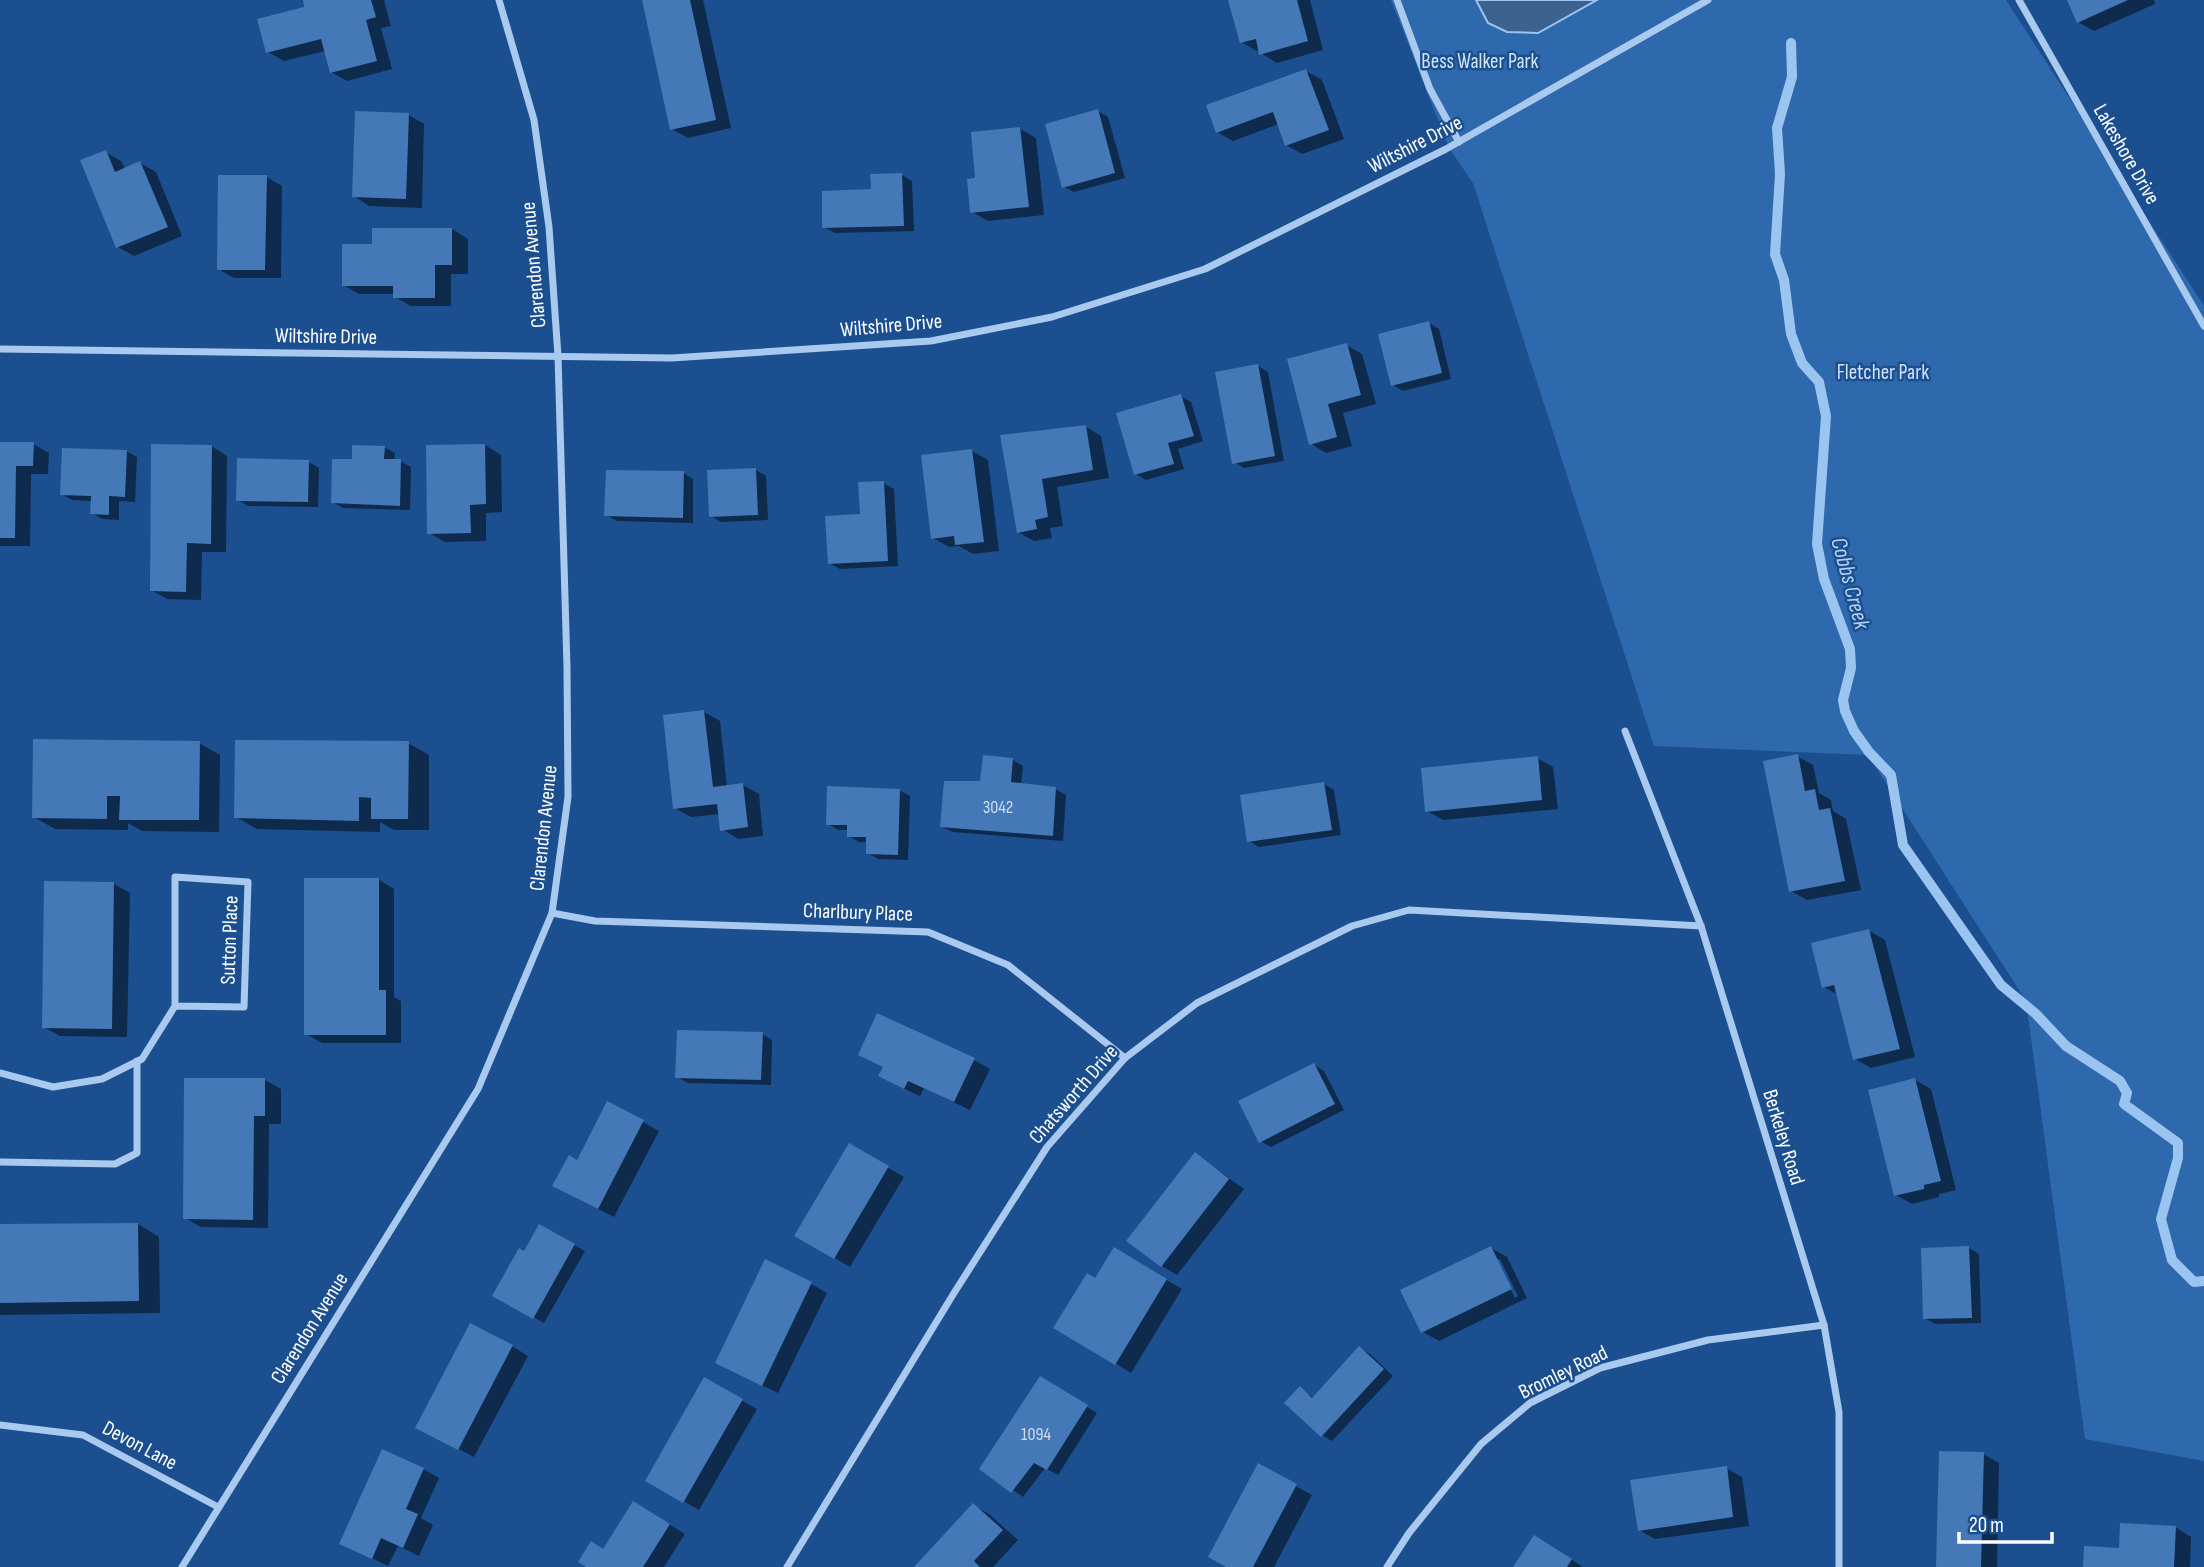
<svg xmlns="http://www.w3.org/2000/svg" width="2204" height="1567" viewBox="0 0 2204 1567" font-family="'Sofia Sans Condensed',sans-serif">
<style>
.green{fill:#2e69ad}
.water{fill:#3c6290;stroke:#9cc4f0;stroke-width:2}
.shadow{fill:#0007;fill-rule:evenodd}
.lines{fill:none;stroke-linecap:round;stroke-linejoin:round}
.stream{stroke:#9cc4f0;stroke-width:10}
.building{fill:#4478b7}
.minor{stroke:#a9c9ee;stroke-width:7}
.labels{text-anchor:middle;stroke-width:5;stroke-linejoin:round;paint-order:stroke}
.number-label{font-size:18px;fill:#d0dded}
.park-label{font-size:21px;fill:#cfe3fa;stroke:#1b4f8f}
.street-label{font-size:21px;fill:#fff;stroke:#1b4f8f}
.water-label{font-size:23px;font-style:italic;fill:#b5d3f5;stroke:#1b4f8f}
</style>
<rect width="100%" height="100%" fill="#1b4f8f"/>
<path class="green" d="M1391,0H2006L2204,306V1461L2085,1439L2026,1001L1868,755L1654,746L1473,183L1449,148Z"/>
<path class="water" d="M1476,0H1597L1538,33L1507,32L1488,23Z"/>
<g class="shadow">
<path d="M304,0H384L391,26L381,28L392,69L347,81L331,72L325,51L284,61L268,52L306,8Z"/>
<path d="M643,0H703L731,128L688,138L672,129Z"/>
<path d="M1230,0H1310L1323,50L1277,63L1261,53L1260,51H1257L1241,42Z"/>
<path d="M2068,0H2154L2155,4L2094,31L2078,22Z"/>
<path d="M1306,71L1322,80L1344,139L1302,154L1286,145L1279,124L1233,141L1217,132Z"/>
<path d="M1098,111L1108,117L1125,178L1074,192L1064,187Z"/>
<path d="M409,115L424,124L422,208L369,206L354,196Z"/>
<path d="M1020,129L1036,138L1044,215L988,221L972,212Z"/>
<path d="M105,152L121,161L125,169L140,163L156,172L182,236L134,256L118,247Z"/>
<path d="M902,175L912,181L914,231L835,233L824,227L873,191Z"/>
<path d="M266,177L282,186L281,278H234L218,269Z"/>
<path d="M452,229L468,239V274H451V306H411L395,297V294H359L343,285L374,246Z"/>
<path d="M1429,323L1439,329L1451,379L1403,391L1393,385Z"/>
<path d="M1346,345L1362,354L1376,404L1343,413L1352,446L1326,453L1310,443Z"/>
<path d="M1258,366L1268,372L1284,461L1244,468L1234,462Z"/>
<path d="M1180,396L1191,402L1203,441L1178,449L1184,469L1146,480L1136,474Z"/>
<path d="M1085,426L1101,436L1109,478L1057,487L1063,526L1050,528L1052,538L1034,541L1018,532L1002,437Z"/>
<path d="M0,443L33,444L49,453L48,474H31L30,546H0Z"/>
<path d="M485,445L501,455L502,512L486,513V541L445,542L429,533Z"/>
<path d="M211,446L227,456L226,552H202L201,600L167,599L151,590Z"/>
<path d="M384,447L395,453L394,461H400L411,467L410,510L343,508L333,502L353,461Z"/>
<path d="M126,451L137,457L135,502L119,501V520L102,519L92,513V501L72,500L62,494Z"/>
<path d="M972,451L988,460L999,551L973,554L959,546L949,547L933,538Z"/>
<path d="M309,462L319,468L318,507L248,506L238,500Z"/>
<path d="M756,470L766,476L768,520L721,522L711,516Z"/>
<path d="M683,473L693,479V523L617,521L606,515Z"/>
<path d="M883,483L894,489L898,566L840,569L829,563Z"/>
<path d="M704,712L720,721L727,787L743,785L759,794L763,836L738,839L722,829L720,814L691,817L675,808Z"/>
<path d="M199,743L220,755L219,832L142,831L128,823V830L55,829L34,817Z"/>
<path d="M408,743L429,755V830H394L380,822V832L257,829L236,817Z"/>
<path d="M1797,756L1813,765L1819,793L1831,800L1833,811L1846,819L1861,890L1807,900L1791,891Z"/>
<path d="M1537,758L1553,767L1558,809L1443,820L1427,811Z"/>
<path d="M1013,760L1023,766L1021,785L1055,789L1066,795L1063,841L953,832L942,827Z"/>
<path d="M1324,784L1334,790L1341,835L1259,847L1249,841Z"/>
<path d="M899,790L910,796L908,860L878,859L868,853V842H859L849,836V830H838L828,824Z"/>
<path d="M378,879L394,889V997L401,1001V1043H322L306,1034Z"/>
<path d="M114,884L130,893L127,1037L60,1036L44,1027Z"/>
<path d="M1869,931L1885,940L1915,1057L1871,1068L1855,1059L1838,995L1824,987Z"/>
<path d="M762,1034L772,1040L771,1085L688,1083L677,1077Z"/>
<path d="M974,1060L990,1069L970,1110L924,1088L920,1096L896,1085Z"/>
<path d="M1314,1065L1324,1071L1344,1110L1271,1147L1260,1141Z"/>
<path d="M265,1080L281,1089V1124H269L268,1228L201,1227L185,1218Z"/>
<path d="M1915,1080L1931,1089L1956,1190L1939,1194V1197L1912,1204L1896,1195Z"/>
<path d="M643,1122L659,1131L614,1217L570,1195L578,1162Z"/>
<path d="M850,1145L904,1177L850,1267L796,1235Z"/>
<path d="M1195,1154L1244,1189L1177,1275L1162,1266Z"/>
<path d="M138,1224L159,1237L160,1313L0,1315V1226Z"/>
<path d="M540,1226L585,1251L544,1323L495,1295L525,1253Z"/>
<path d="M1491,1248L1507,1257L1527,1298L1439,1341L1423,1332ZM1496,1259H1500L1518,1296L1515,1298Z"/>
<path d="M1969,1248L1979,1254L1981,1323L1935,1324L1925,1318Z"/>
<path d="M1114,1249L1182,1289L1131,1373L1056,1327L1096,1280Z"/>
<path d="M811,1284L827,1293L778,1393L733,1371Z"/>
<path d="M512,1346L528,1356L474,1457L434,1436Z"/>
<path d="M1359,1348L1370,1354L1393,1376L1332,1441L1322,1435L1300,1389L1314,1398Z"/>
<path d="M1041,1379L1097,1413L1058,1475L1045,1468L1023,1497L981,1468Z"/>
<path d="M705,1380L757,1409L699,1510L647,1480Z"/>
<path d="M1983,1454L1999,1463L1997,1567H1938Z"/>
<path d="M1259,1466L1312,1495L1274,1567H1228Z"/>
<path d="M1726,1468L1742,1477L1749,1526L1655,1539L1639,1530Z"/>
<path d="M423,1469L439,1478L421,1518L433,1525L419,1556L398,1546L388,1566L341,1543Z"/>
<path d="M634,1503L685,1534L664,1567H590L604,1551Z"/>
<path d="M973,1505L989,1514L1018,1540L993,1567H916Z"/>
<path d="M2175,1527L2191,1537L2190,1567H2085L2120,1549Z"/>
<path d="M1551,1546L1583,1567H1515Z"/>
</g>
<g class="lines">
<path class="stream" d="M1791,43L1792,77L1777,128L1780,174L1775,254L1784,280L1791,334L1802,363L1819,382L1826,416L1817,544L1824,579L1850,649L1851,668L1843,700L1845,711L1854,731L1869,752L1891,775L1903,845L2001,985L2036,1014L2066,1046L2120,1081L2127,1093L2124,1104L2178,1143V1158L2161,1219L2172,1260L2194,1282L2204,1281"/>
</g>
<g class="building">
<path d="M303,0H371L376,17L366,20L377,61L330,73L321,39L266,53L257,19L304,7Z"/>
<path d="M642,0H690L716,120L670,130Z"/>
<path d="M1228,0H1297L1308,41L1259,55L1256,39L1240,43Z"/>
<path d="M2067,0H2128L2077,23Z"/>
<path d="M1306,69L1329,130L1285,146L1273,112L1216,133L1206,105Z"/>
<path d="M1098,109L1115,173L1062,188L1045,124Z"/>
<path d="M355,111L409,113L406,199L352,197Z"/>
<path d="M1020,127L1029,207L970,213L967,179L975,178L971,132Z"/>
<path d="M106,150L115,172L140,161L168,227L116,248L80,160Z"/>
<path d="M902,173L904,226L822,228V191L871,189L870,174Z"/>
<path d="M218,175H267L265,270H217Z"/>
<path d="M372,228H452V265H435V298H393V286H342V244H372Z"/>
<path d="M1429,321L1442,373L1391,386L1378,334Z"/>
<path d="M1347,343L1361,395L1328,404L1337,437L1309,445L1287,359Z"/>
<path d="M1258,364L1275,456L1232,464L1215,372Z"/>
<path d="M1181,394L1194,436L1168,443L1174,464L1134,475L1116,413Z"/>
<path d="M1086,425L1093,470L1042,479L1048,517L1035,520L1037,529L1017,533L1000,435Z"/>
<path d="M0,442H34L33,466H16L15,538H0Z"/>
<path d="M151,444L212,445L211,544L187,543L186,592L150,591Z"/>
<path d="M485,444L486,504L470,505L471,533L427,534L426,445Z"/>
<path d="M352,445L385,446L384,459H401L400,506L331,503L332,459H352Z"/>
<path d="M62,448L127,450L125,497L109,496V515L90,514L91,496L60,495Z"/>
<path d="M972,449L984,542L955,545L954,536L931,539L921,455Z"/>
<path d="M237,458L309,460L308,502L236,501Z"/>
<path d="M756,468L758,515L709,517L707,470Z"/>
<path d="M606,470L684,471L683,518L604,516Z"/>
<path d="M884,481L888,561L828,564L825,516L860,514L858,482Z"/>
<path d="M704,710L713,787L743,783L748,827L720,831L717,804L673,809L663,715Z"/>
<path d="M33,739L200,741L199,820H119L120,796H107V819L32,818Z"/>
<path d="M235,740L409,741L408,819H371V798L359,797V821L234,818Z"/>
<path d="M1798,754L1805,791L1815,789L1819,810L1830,808L1845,881L1789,892L1763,761Z"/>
<path d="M983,755L1013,758L1011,782L1056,787L1053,836L940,827L944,781H980Z"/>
<path d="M1538,756L1542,800L1425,812L1421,768Z"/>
<path d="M1324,782L1332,830L1247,842L1240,795Z"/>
<path d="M827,786L900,789L898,855L866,854V837H847V825H826Z"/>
<path d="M304,878H379V990H386V1035H304Z"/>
<path d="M44,881L114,882L112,1029L42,1028Z"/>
<path d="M1869,929L1900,1049L1853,1060L1834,985L1822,988L1811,943Z"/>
<path d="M877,1013L975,1058L954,1102L908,1081L904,1089L878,1076L883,1067L858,1055Z"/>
<path d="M677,1030L763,1032L761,1080L675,1078Z"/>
<path d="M1314,1063L1335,1104L1259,1143L1238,1101Z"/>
<path d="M184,1078H265V1116H254L253,1220L183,1219Z"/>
<path d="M1915,1078L1941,1181L1924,1185V1189L1894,1196L1868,1090Z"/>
<path d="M607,1101L644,1120L598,1209L552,1186L569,1155L577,1160Z"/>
<path d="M849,1143L889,1166L834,1259L794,1236Z"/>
<path d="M1195,1152L1229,1179L1161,1267L1126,1241Z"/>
<path d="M138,1223L139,1301L0,1303V1224Z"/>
<path d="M539,1224L575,1244L533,1319L492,1296L519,1248L524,1251Z"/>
<path d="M1491,1246L1512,1289L1421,1333L1400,1290Z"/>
<path d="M1969,1246L1972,1318L1923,1319L1921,1248Z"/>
<path d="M1114,1247L1167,1279L1115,1365L1053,1328L1087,1273L1095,1278Z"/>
<path d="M765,1259L812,1282L762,1386L715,1363Z"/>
<path d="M470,1323L513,1345L458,1450L415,1428Z"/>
<path d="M1359,1346L1384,1369L1321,1437L1284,1403L1300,1386L1312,1398Z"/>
<path d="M1040,1376L1088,1405L1047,1470L1034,1463L1011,1493L979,1469Z"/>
<path d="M704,1377L743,1399L683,1503L645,1481Z"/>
<path d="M382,1449L424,1468L406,1509L418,1514L403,1548L381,1538L372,1559L339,1544Z"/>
<path d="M1939,1451L1984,1452L1981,1567H1936Z"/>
<path d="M1258,1463L1297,1484L1253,1567H1226L1208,1557Z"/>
<path d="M1727,1466L1733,1517L1638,1531L1630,1480Z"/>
<path d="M633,1501L670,1524L643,1567H586L578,1562L591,1541L603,1549Z"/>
<path d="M973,1503L1003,1530L974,1561L980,1567H914Z"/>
<path d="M2120,1523L2176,1526L2174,1567H2083L2084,1546L2119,1548Z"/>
<path d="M1534,1535L1572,1559L1567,1567H1513Z"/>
</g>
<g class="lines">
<g class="minor">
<path d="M1397,0L1430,89L1459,142"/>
<path d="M2019,0L2204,326"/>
<path d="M0,349L672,358L931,341L1052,317L1205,269L1446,149L1708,0"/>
<path d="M1625,731L1701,926L1824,1325L1839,1412V1567"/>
<path d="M552,913L595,921L928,932L1008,965L1125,1058"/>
<path d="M0,1073L53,1087L102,1079L142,1059L175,1006V877L248,882L244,1007L175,1006"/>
<path d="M0,1162L115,1164L137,1153V1061"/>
<path d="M0,1425L83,1435L218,1507"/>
<path d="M182,1567L478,1089L552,913L568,797L567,667L558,356L549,227L534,120L499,0"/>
<path d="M787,1567L954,1293L1047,1147L1125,1058L1197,1003L1352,926L1409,910L1701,926"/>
<path d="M1387,1567L1409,1533L1481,1444L1530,1403L1600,1368L1708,1340L1824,1325"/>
</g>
</g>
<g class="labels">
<g class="number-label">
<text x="998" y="813">3042</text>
<text x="1036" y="1440">1094</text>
</g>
<g class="park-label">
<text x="1480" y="68">Bess Walker Park</text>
<text x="1883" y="379">Fletcher Park</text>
</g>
<g class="street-label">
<text transform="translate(1415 144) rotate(-27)" y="7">Wiltshire Drive</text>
<text transform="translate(2127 154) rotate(60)" y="7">Lakeshore Drive</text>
<text transform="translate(533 265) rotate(-95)" y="7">Clarendon Avenue</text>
<text transform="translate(891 325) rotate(-5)" y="7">Wiltshire Drive</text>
<text transform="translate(326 336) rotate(1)" y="7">Wiltshire Drive</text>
<text transform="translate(543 828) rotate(-84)" y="7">Clarendon Avenue</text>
<text transform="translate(858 912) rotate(2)" y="7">Charlbury Place</text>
<text transform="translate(229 940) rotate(-88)" y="7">Sutton Place</text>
<text transform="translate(1073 1094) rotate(-49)" y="7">Chatsworth Drive</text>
<text transform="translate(1784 1137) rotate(73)" y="7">Berkeley Road</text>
<text transform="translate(309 1328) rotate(-58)" y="7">Clarendon Avenue</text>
<text transform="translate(1563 1372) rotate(-26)" y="7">Bromley Road</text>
<text transform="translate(140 1445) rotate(28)" y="7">Devon Lane</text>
</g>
<g class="water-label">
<text transform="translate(1851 583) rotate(75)" y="8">Cobbs Creek</text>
</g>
</g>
<path d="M1959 1532v10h93v-10" fill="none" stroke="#ffffff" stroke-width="3.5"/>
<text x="1969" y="1532" font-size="21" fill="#ffffff" stroke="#1b4f8f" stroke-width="5" paint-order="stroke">20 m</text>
</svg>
